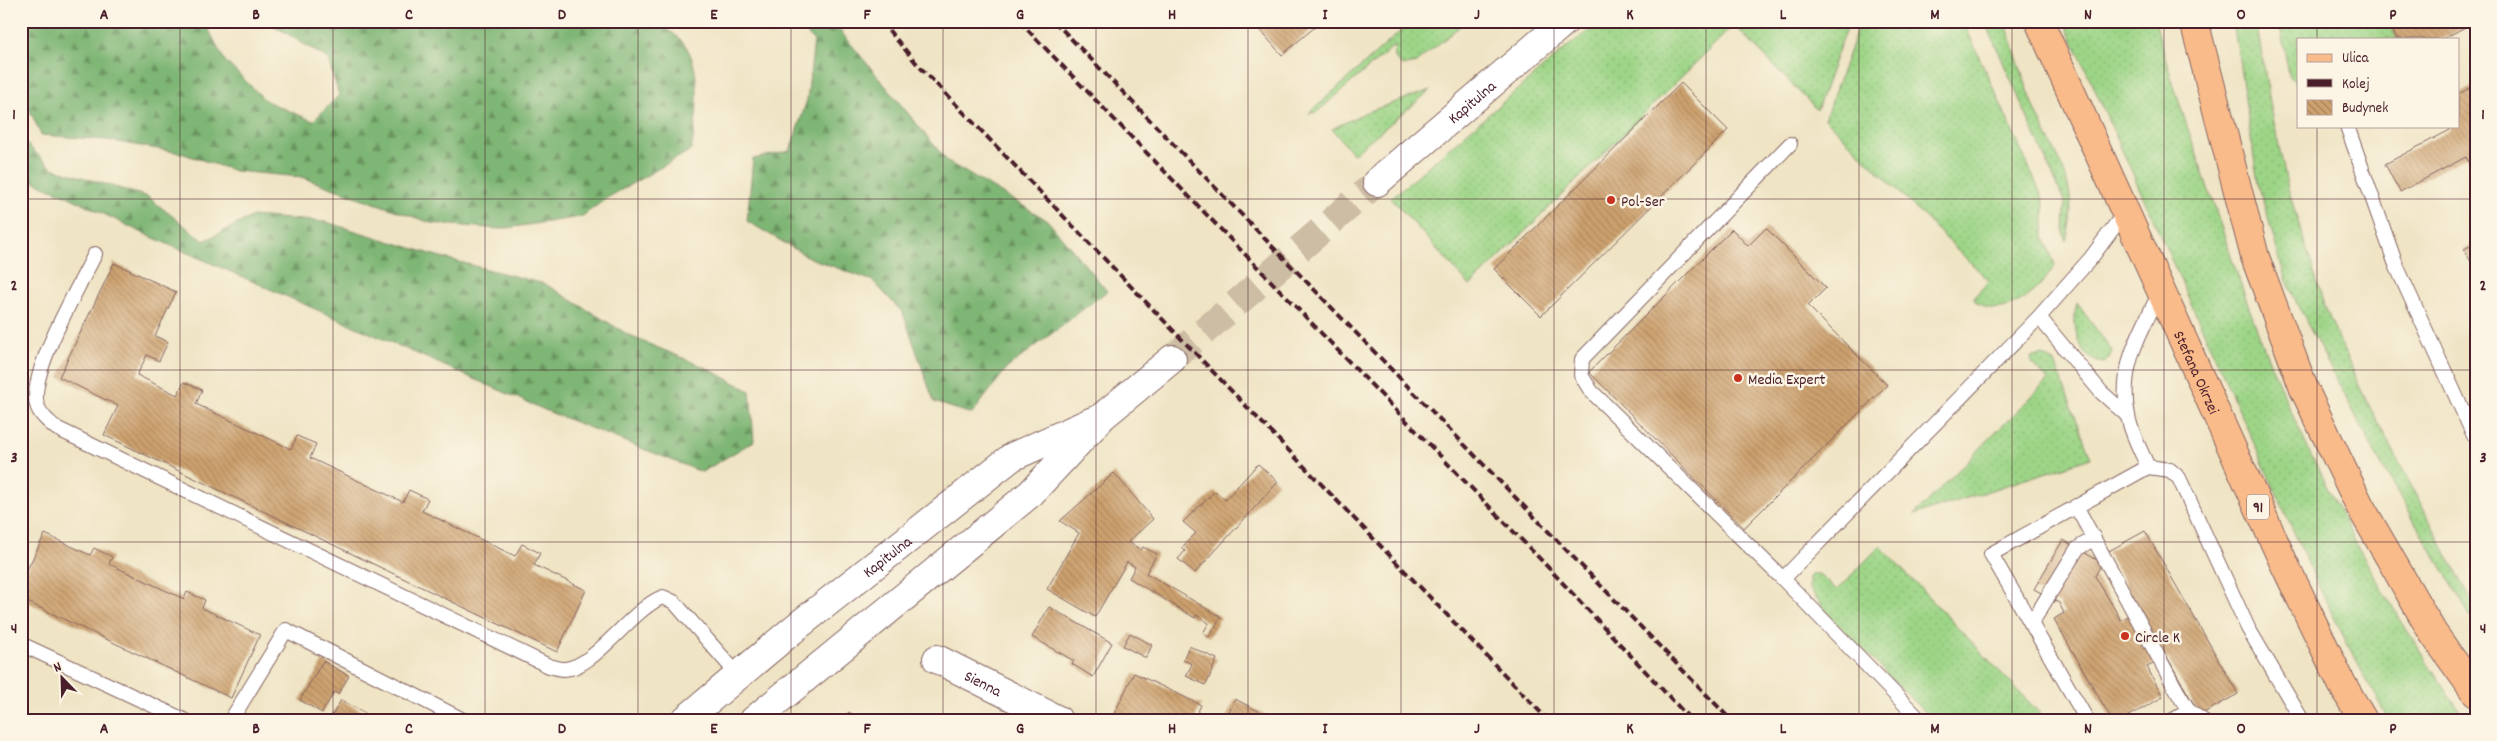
<svg xmlns="http://www.w3.org/2000/svg" width="2497" height="741" viewBox="0 0 2497 741" font-family="Dekko,sans-serif">
<style>
.grass{fill:url(#grass-dots);stroke:#747a59}
.forest{fill:url(#forest-firs);stroke:#646a50}
.building{fill:url(#building-back-hatch)}
.lines{fill:none;stroke-linecap:round;stroke-linejoin:round}
.tertiary-tunnel{stroke:#cebda5;stroke-width:28;stroke-dasharray:28 14;stroke-linecap:butt}
.service-casing{stroke:#846461;stroke-width:16}
.minor-casing{stroke:#846461;stroke-width:30}
.tertiary-casing{stroke:#846461;stroke-width:30}
.primary-casing{stroke:#846461;stroke-width:30}
.service{stroke:#fff;stroke-width:14}
.minor{stroke:#fff;stroke-width:28}
.tertiary{stroke:#fff;stroke-width:28}
.primary{stroke:#fabb8b;stroke-width:28}
.rail{stroke:#4a1f2b;stroke-width:4;stroke-dasharray:8 4;stroke-linecap:butt}
.grid{fill:none;stroke:#4a1f2b;stroke-width:1;stroke-opacity:0.55}
.poi-dot{fill:#c8321e;stroke:#fcf5e5;stroke-width:2}
.labels{text-anchor:middle;stroke-width:5;stroke-linejoin:round;paint-order:stroke}
.shield{fill:#fcf5e5;stroke:#7f5f63;stroke-width:1}
.shield-label{font-size:15px;font-weight:bold;fill:#4a1f2b}
.street-label{font-size:16px;fill:#4a1f2b;stroke:#fcf5e5}
.poi-label{font-size:16px;fill:#4a1f2b;stroke:#fcf5e5;text-anchor:start}
.neatline{fill:none;stroke:#4a1f2b;stroke-width:2}
.grid-label{font-size:16px;text-anchor:middle;font-weight:bold;fill:#4a1f2b}
</style>
<defs>
<pattern id="grass-dots" width="8" height="8" patternUnits="userSpaceOnUse" patternTransform="scale(1.25)"><rect width="8" height="8" fill="#9dd587"/><path d="M2 2h.1M6 6h.1" fill="none" stroke="#89b675" stroke-width="1.8" stroke-linecap="round"/></pattern>
<pattern id="forest-firs" width="22" height="20" patternUnits="userSpaceOnUse" patternTransform="scale(1.25)"><rect width="22" height="20" fill="#7eb674"/><path d="M5 1l3.5 6h-7zM16 11l3.5 6h-7z" fill="#69935f"/></pattern>
<pattern id="building-back-hatch" width="6" height="6" patternUnits="userSpaceOnUse" patternTransform="scale(1.25)"><rect width="6" height="6" fill="#cda16e"/><path d="M-1 5l2 2M0 0l6 6M5-1l2 2" fill="none" stroke="#a8835b"/></pattern>
</defs>
<rect width="100%" height="100%" fill="#fcf5e5"/>
<filter id="ink" filterUnits="userSpaceOnUse"><feTurbulence type="fractalNoise" baseFrequency=".02" numOctaves="2"/><feDisplacementMap in="SourceGraphic" scale="10" xChannelSelector="R" yChannelSelector="G"/><feConvolveMatrix kernelMatrix="1 2 1 2 8 2 1 2 1" color-interpolation-filters="sRGB"/></filter>
<filter id="wash" filterUnits="userSpaceOnUse"><feTurbulence type="fractalNoise" baseFrequency=".0096" numOctaves="4" result="noise"/><feDisplacementMap in="SourceGraphic" scale="20" xChannelSelector="R" yChannelSelector="G"/><feGaussianBlur stdDeviation="1.12" result="paint"/><feColorMatrix in="noise" values="0 0 0 0 0 0 0 0 0 0 0 0 0 0 0 0 0 1.4 0 .05"/><feComposite in="paint" operator="in"/></filter>
<g filter="url(#wash)">
<rect width="100%" height="100%" fill="#efe4c4"/>
<g class="grass">
<path d="M1412,21H1466L1416,63L1402,66C1393,58 1394,54 1395,45L1317,112L1309,113Z"/>
<path d="M1601,21H1849L1817,110L1734,25L1470,286L1391,198L1566,48Z"/>
<path d="M1860,21H1963L2042,196L2044,206V238L2055,265C2042,289 2003,324 1975,301L1974,297L1989,281L1825,119Z"/>
<path d="M1985,21H2005C2014,48 2022,75 2032,101C2051,152 2083,183 2066,241L2064,236L2065,203Z"/>
<path d="M2064,21H2155C2170,79 2190,134 2209,191C2227,243 2244,296 2264,348C2317,479 2384,604 2467,720H2389C2360,671 2335,620 2310,568Z"/>
<path d="M2233,21H2256L2271,108L2288,189L2324,305L2361,390L2476,609V626L2383,468L2298,306L2284,274L2258,183Z"/>
<path d="M2279,21H2388L2397,39H2298V86L2289,75Z"/>
<path d="M1431,90L1353,154L1332,129L1364,113Z"/>
<path d="M2077,303L2112,351L2110,358L2104,363C2077,361 2071,322 2077,303Z"/>
<path d="M2043,355L2055,363L2091,458L1914,515L2048,380L2031,362L2032,357Z"/>
<path d="M1880,546L2046,720H1933L1829,615L1809,588V577L1813,574H1819L1837,590Z"/>
</g>
<g class="forest">
<path d="M21,21H204L225,61L266,101L313,121L339,95L328,59L273,25L263,21H653C661,26 672,32 679,38C705,62 697,119 691,150L607,198L581,217L500,229L431,223L301,177L235,171L181,153L107,140L41,135L21,91Z"/>
<path d="M794,21H832L948,162L1047,220L1107,291L1007,368L972,414L934,402L903,313L873,281L810,258L747,221L753,159L790,151L807,100L814,41Z"/>
<path d="M21,139L52,168L148,197L204,241L253,216L326,222L444,258L545,284L632,337L707,368L750,391L754,441L702,472L547,411L147,235L63,194L21,176Z"/>
</g>
<g id="blocks">
<g class="building">
<path d="M1252,21H1311L1316,26L1282,55Z"/>
<path d="M2388,21H2465L2467,26L2443,39H2397Z"/>
<path d="M1681,83L1728,130L1541,316L1494,269Z"/>
<path d="M2476,85V159L2469,162L2466,157L2400,192L2385,164L2450,130L2448,126H2458V94Z"/>
<path d="M1766,228L1826,288L1808,306L1887,385L1744,528L1589,372L1732,229L1748,246Z"/>
<path d="M2476,243V271L2464,249Z"/>
<path d="M114,263L176,292L155,336L168,342L159,361L147,355L137,375L177,395L184,382L202,390L196,404L291,449L297,436L316,444L310,458L403,502L409,490L428,499L422,511L515,556L522,544L540,553L534,565L586,590L557,652L104,435L118,406L59,377Z"/>
<path d="M1258,464L1278,482L1195,573L1178,559L1185,551L1181,548L1196,533L1183,522L1215,491L1225,500Z"/>
<path d="M1114,473L1153,519L1128,542L1141,550L1143,547L1157,554L1146,573L1221,617L1209,637L1203,633L1209,623L1197,615L1195,618L1129,578L1135,567L1127,562L1095,617L1047,589L1079,533L1060,521Z"/>
<path d="M2145,531L2238,694L2200,715L2167,657L2147,667L2163,697L2122,720H2112L2054,619L2064,613L2059,603L2034,589L2063,540L2102,563L2095,576L2121,620L2140,610L2107,552Z"/>
<path d="M45,534L90,555L94,548L112,557L109,564L184,599L187,592L205,600L202,608L260,635L231,698L21,599V582Z"/>
<path d="M1049,607L1112,643L1093,677L1072,664L1074,661L1032,637Z"/>
<path d="M1130,633L1152,645L1146,658L1123,646Z"/>
<path d="M1189,646L1217,659L1206,685L1186,676L1192,664L1183,660Z"/>
<path d="M323,661L349,676L338,694L334,692L322,713L300,700Z"/>
<path d="M1134,673L1201,705L1194,720H1111Z"/>
<path d="M1235,699L1266,715L1263,720H1225Z"/>
<path d="M341,700L365,713L362,720H336L331,717Z"/>
<path d="M849,712L861,720H844Z"/>
</g>
</g>
</g>
<g filter="url(#ink)">
<use href="#blocks" fill-opacity="0" stroke="#846461" stroke-width="1"/>
<g class="lines">
<path class="tertiary-tunnel" d="M1172,359L1377,182"/>
<defs>
<g id="service">
<path d="M2347,126L2396,265L2476,440"/>
<path d="M1790,144L1582,359L1581,375L1591,391L1783,579L1920,720"/>
<path d="M95,254C80,285 28,373 37,405C40,415 48,421 56,428L549,666C554,667 560,669 564,669C594,669 632,608 663,597L674,602L739,676"/>
<path d="M2161,291C2140,332 2118,368 2128,416C2131,433 2141,451 2148,467L2170,470L2179,478L2248,628L2302,720"/>
<path d="M2039,317L2101,392L2128,416"/>
<path d="M2076,506L2178,693L2189,711L2202,720"/>
<path d="M1783,579L2039,317L2091,258L2125,212"/>
<path d="M2031,624L2077,549L2094,538"/>
<path d="M21,644L184,720"/>
<path d="M231,720L286,630L463,720"/>
<path d="M2087,720L1991,554L2148,467"/>
<path d="M2173,720L2189,711"/>
</g>
<g id="minor">
<path id="s1" d="M937,659L1058,720"/>
</g>
<g id="tertiary">
<path id="s2" d="M1377,182L1565,21"/>
<path id="s3" d="M685,720L795,628L1012,457L1093,421"/>
<path d="M754,720L1031,493L1103,416L1172,359"/>
</g>
<g id="primary">
<path id="s4" d="M2039,21L2282,559L2342,684L2363,720"/>
<path d="M2194,21L2255,257L2304,389L2360,506L2433,633L2476,693"/>
</g>
</defs>
<use href="#service" class="service-casing"/>
<use href="#minor" class="minor-casing"/>
<use href="#tertiary" class="tertiary-casing"/>
<use href="#primary" class="primary-casing"/>
<use href="#service" class="service"/>
<use href="#minor" class="minor"/>
<use href="#tertiary" class="tertiary"/>
<use href="#primary" class="primary"/>
<g class="rail">
<path d="M881,21L918,65L1548,720"/>
<path d="M1019,21L1543,562L1691,720"/>
<path d="M1054,21L1731,720"/>
</g>
</g>
</g>
<path class="grid" d="M180,21V720M333,21V720M485,21V720M638,21V720M791,21V720M943,21V720M1096,21V720M1248,21V720M1401,21V720M1554,21V720M1706,21V720M1859,21V720M2012,21V720M2164,21V720M2317,21V39M2317,126V720M21,199H2476M21,370H2476M21,542H2476"/>
<g class="poi-dot">
<circle cx="1611" cy="200" r="5"/>
<circle cx="1738" cy="378" r="5"/>
<circle cx="2125" cy="636" r="5"/>
</g>
<g class="labels">
<rect class="shield" x="2247" y="494.5" width="22" height="25" rx="4"/>
<g class="shield-label">
<text x="2258" y="512">91</text>
</g>
<g class="street-label">
<text dy="6" stroke="none"><textPath href="#s2" startOffset="124">Kapitulna</textPath></text>
<text dy="6" stroke="none"><textPath href="#s4" startOffset="385">Stefana Okrzei</textPath></text>
<text dy="6" stroke="none"><textPath href="#s3" startOffset="260">Kapitulna</textPath></text>
<text dy="6" stroke="none"><textPath href="#s1" startOffset="52">Sienna</textPath></text>
</g>
<g class="poi-label">
<text x="1621" y="206">Pol-Ser</text>
<text x="1748" y="384">Media Expert</text>
<text x="2135" y="642">Circle K</text>
</g>
</g>
<rect width="2497" height="741" fill="none" stroke="#fcf5e5" stroke-width="55"/>
<rect x="2297" y="38" width="162" height="90" fill="#fcf5e5" stroke="#b59f9b"/>
<rect x="2307" y="54" width="25" height="8" fill="#fabb8b" stroke="#b59f9b"/>
<text x="2342" y="62" font-size="15" fill="#4a1f2b">Ulica</text>
<rect x="2307" y="79" width="25" height="8" fill="#4a1f2b" stroke="#b59f9b"/>
<text x="2342" y="88" font-size="15" fill="#4a1f2b">Kolej</text>
<rect x="2307" y="100" width="25" height="15" fill="url(#building-back-hatch)" stroke="#b59f9b"/>
<text x="2342" y="112" font-size="15" fill="#4a1f2b">Budynek</text>
<g transform="translate(62 678) rotate(337)" stroke="#fcf5e5" stroke-width="4" paint-order="stroke">
<path d="M0-4L9 19L0 12L-9 19Z" fill="#4a1f2b"/>
<text y="-8" font-size="14" font-weight="bold" text-anchor="middle" fill="#4a1f2b">N</text>
</g>
<rect x="28" y="28" width="2442" height="686" class="neatline"/>
<g class="grid-label">
<text x="104" y="19">A</text>
<text x="256" y="19">B</text>
<text x="409" y="19">C</text>
<text x="562" y="19">D</text>
<text x="714" y="19">E</text>
<text x="867" y="19">F</text>
<text x="1020" y="19">G</text>
<text x="1172" y="19">H</text>
<text x="1325" y="19">I</text>
<text x="1477" y="19">J</text>
<text x="1630" y="19">K</text>
<text x="1783" y="19">L</text>
<text x="1935" y="19">M</text>
<text x="2088" y="19">N</text>
<text x="2241" y="19">O</text>
<text x="2393" y="19">P</text>
<text x="14" y="119">1</text>
<text x="2483" y="119">1</text>
<text x="14" y="290">2</text>
<text x="2483" y="290">2</text>
<text x="14" y="462">3</text>
<text x="2483" y="462">3</text>
<text x="14" y="633">4</text>
<text x="2483" y="633">4</text>
<text x="104" y="733">A</text>
<text x="256" y="733">B</text>
<text x="409" y="733">C</text>
<text x="562" y="733">D</text>
<text x="714" y="733">E</text>
<text x="867" y="733">F</text>
<text x="1020" y="733">G</text>
<text x="1172" y="733">H</text>
<text x="1325" y="733">I</text>
<text x="1477" y="733">J</text>
<text x="1630" y="733">K</text>
<text x="1783" y="733">L</text>
<text x="1935" y="733">M</text>
<text x="2088" y="733">N</text>
<text x="2241" y="733">O</text>
<text x="2393" y="733">P</text>
</g>
</svg>
